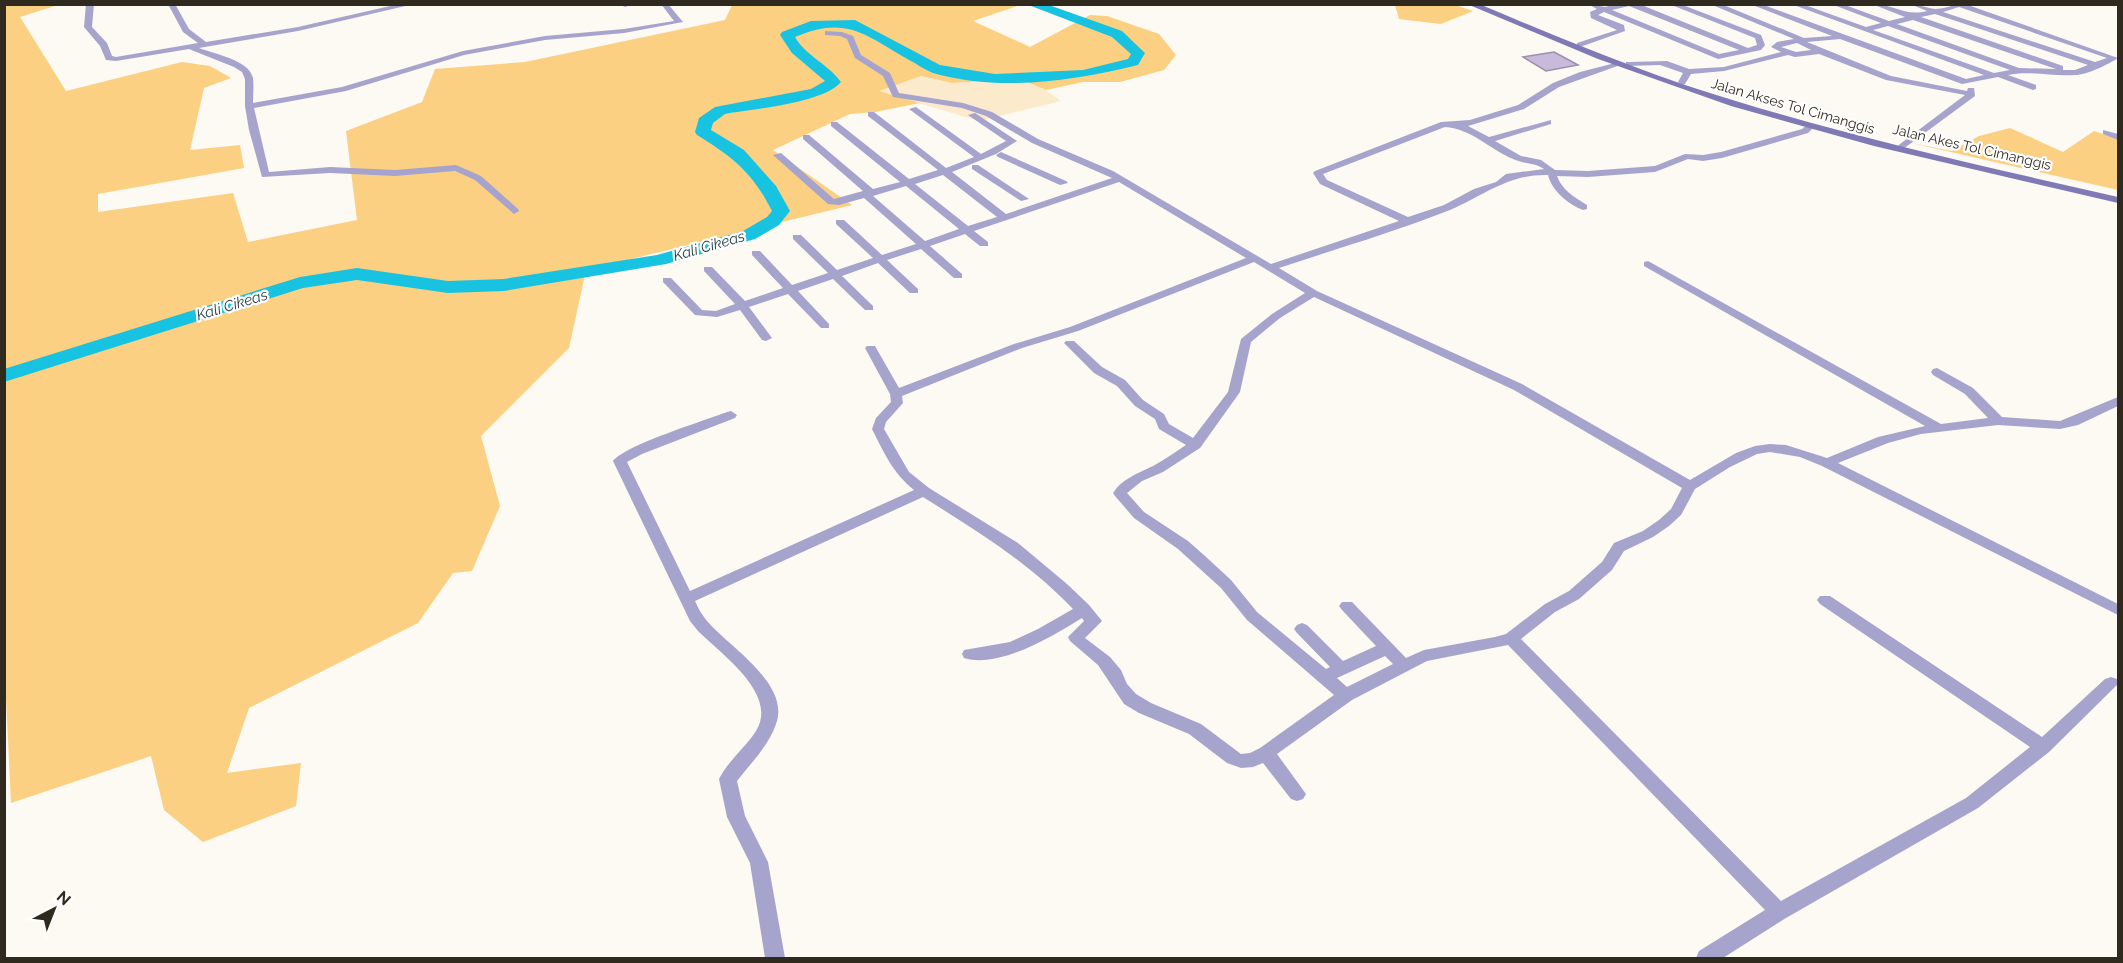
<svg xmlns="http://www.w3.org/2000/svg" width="2123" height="963" viewBox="0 0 2123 963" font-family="Raleway,sans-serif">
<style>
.built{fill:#fceacd}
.green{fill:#fbd083}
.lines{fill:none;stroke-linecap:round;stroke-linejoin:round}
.river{fill:#18c3e1;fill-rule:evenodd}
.building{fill:#c8bad8;stroke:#9d90ac;stroke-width:1.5}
.street{fill:#a6a4cd;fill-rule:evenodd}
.secondary{fill:#7f7ab5;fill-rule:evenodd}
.labels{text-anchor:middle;stroke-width:4.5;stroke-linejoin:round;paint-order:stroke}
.far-street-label{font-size:14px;fill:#302a1e;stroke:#fff}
.far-water-label{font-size:15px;font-style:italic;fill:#263f45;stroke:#fff}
</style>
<rect width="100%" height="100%" fill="#fdf9f3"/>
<path class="built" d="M921,76L952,83L1020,79L1046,90L1061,101L979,121L878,91Z"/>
<g class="green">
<path d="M5,5H58L20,17L66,91L182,62L210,66L231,78L204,88L190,150L240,145L244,168L98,194V212L233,193L248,242L357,220L346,131L422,102L435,69L525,62L725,20L732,5H1020L973,21L1030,47L1090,15L1107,16L1159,34L1176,55L1164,70L1120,82H1083L1046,90L1020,79L952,83L921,76L879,91L920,103L875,112L850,114L773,150L852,205L586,270L569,348L481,436L500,506L472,571L453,573L418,623L249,708L227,773L301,763L296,806L203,842L164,810L151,756L11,803L6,698H5Z"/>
<path d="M1395,5H1455L1473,11L1441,24L1399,19Z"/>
<path d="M2010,128L2063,152L2094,131L2118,139V190L1907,142L1952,151L1979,136Z"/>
</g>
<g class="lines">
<path class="river" d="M1026,4H1046L1122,31L1145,53L1138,65C1073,81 999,92 933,73C925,70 917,64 909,60C865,35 847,15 795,37C806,56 828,64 841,82C824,103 753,109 725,114L713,123L711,130L744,150L776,186L790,211L779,225L755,239L666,264L504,291L448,293L357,280L303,288L4,382V369L300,277L357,268L448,281L504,279L657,255L743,231L767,217L772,211C752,172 733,157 697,135L695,132L699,118L715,107L811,89L825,81L792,53L780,35L782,32L811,21L855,20L940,65L995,74L1083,70L1128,59L1131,54L1112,37Z"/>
</g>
<path class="building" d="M1554,52L1578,65L1546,71L1523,57Z"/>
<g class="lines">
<g class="street">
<path d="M86,4H94L92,27L107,43L112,56L116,57L198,43L183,32L168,4H175L189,29L206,42L298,27L399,4H414L298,31L199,48C215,54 249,60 253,78C254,86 253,95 253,103L342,87L463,51L545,36L624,29L674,21L661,4H668L683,22L624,33L545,40L464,55L346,91L254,108L269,172L330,167L395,170L456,165L481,176L518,209L519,211L514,214L475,180L455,171L395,176L330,173L262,177L249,130L245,106V79L242,72L234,67L189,49L116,61L106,60L100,46L84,27Z"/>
<path d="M634,4L625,7L621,5L622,4Z"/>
<path d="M1588,4L1605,7L1616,4H1639L1748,48L1757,45L1755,38L1669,4H1680L1761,35L1765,45L1761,50L1718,59L1604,12L1598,15L1624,25L1625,31L1580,47H1577V43L1617,30L1591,18L1590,12L1597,9ZM1629,6L1739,50L1719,54L1612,10Z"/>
<path d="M1710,4H1721L1804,38L1832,36L1750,4H1761L1966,79L1984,75L1791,4H1802L1866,27L1881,23L1831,4H1842L1889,21L1905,17L1872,4C1894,4 1905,17 1927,11L1910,4C1919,4 1926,8 1935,9C1944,9 1955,4 1965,4L2118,58C2109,64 2087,75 2075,75C2052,77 2030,70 2008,75L2036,85V89L2033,90L1998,77L1962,84L1840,39L1807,42L1891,76L1967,91L1968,88H1974L1975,96L1903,149L1898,146L1900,144L1965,95L1886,80L1819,54L1795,57L1788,55L1724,71L1691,74L1685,84L1682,85L1678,82L1683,73L1660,65L1626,66V62H1629L1667,61L1689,69L1724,67L1781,52L1771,47L1777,42L1794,39ZM1959,7L2107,58L2095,62L1943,12ZM1935,14L2088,65L2075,70H2063V66L1921,17ZM1913,20L2056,69L2019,68L1897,24ZM1888,26L2010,70L1994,73L1873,30ZM1797,43L1811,50L1796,52L1781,47Z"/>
<path d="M825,31L842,32L853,36L861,55L890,73L899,93L963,103L992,112L1038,139L1113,171L1271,264L1399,221L1320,184L1313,173L1315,171L1441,122L1470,120L1518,105L1553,83L1580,72L1619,62L1623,64L1559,87L1524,109L1468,126L1489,137L1551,120V124L1495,141L1521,156L1541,160L1555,170L1588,171L1655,166L1685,154L1703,155L1721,152L1802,129L1808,124H1814L1815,126L1808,133L1722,158L1703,161L1688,159L1655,172L1588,177L1557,176C1562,190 1574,197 1587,205V209L1583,210C1568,204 1552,191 1548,175C1508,174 1485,195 1450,210C1394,232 1336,249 1279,268L1317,291L1522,384L1690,480L1736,453L1755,446L1770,444L1786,445L1827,458L1878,437L1925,426L1644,266V262L1648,261L1941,424L1988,418L1965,394L1933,375L1931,372L1933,369L1937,368L1973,388L2002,417L2060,421L2118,397V406L2078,425L2060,429L1998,425L1921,434L1888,443L1838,463L2118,604V615L1822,466L1800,457L1770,452L1757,454L1730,467L1695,489L1681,515L1669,526L1653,537L1624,551L1612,570L1579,599L1555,612L1521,639L1781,901L1966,798L2030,747L1820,604L1817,600L1820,596H1830L2042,737L2105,679L2111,677L2117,679L2118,684L2049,752L1978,808L1786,918L1723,958H1696L1699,951L1765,910L1508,645L1427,661L1352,700L1277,754L1306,794L1303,799L1297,801L1291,799L1263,763L1253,767L1241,768L1227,763L1189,734L1139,713L1124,704L1098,665L1070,641L1068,637L1084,621L1082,618C1053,636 999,669 964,658L962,654L964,650L1010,642L1038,629L1073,609C1028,562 977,531 923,497L695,601C698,608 702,615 707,621C728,646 791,684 776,724C769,745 751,763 737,781L745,816L768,862L785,958H765L750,863L727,817L719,779C728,761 745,748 756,731C779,694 721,654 698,631L690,621L613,461C626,445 703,421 727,412L731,411L737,415L735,418L642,454L627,462L690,591L914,490C893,473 884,453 872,429L876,418L891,402L890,394L865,348L867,346H875L899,388L1014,344L1070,327L1246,258L1119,182L974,231L988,242V246H980L965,234L930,246L962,274V278H954L921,249L887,260L918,289V293H910L878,263L842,276L873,306V310H865L833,279L798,291L829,324V328H821L788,294L749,307L772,338L766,341L762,340L740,310L717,317L695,315L663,282V278H671L702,310L716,311L735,304L704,271V267H712L745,301L783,288L752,255V251H760L792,285L828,273L793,239V235H801L837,270L873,258L836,224V220H844L882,255L916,244L864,198L839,205L828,204L773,155L781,153L834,199L863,191L803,139V135H809L873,189L900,182L831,126V122H837L909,179L938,170L868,116V112H874L946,168L974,157L909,109L916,107L981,154L1006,141L968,115L975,113L1017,141L996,154L952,172L1006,214L1112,178L1032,143L986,116L962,108L893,97L883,76L855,58L847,39L840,36L825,35ZM1445,127C1472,129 1489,149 1513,159C1523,164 1534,162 1544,169L1506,174L1496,182L1474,189L1444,205L1408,217L1327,180L1323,174ZM943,175L997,217L968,226L915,184ZM906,186L959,229L925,241L873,196ZM1254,262L1305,293L1272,314L1241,339L1228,392L1193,438L1169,424L1164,414L1143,400L1125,380L1102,367L1074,341H1066L1064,343L1094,373L1117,386L1135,406L1155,419L1159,429L1186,445C1175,452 1164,460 1153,466C1137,474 1123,478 1113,493L1115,496L1134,518L1178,549L1221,588L1247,620L1334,695L1260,748L1250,753L1241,754L1201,724L1151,703L1136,694L1127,684L1121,670L1110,657L1085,638L1102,621L1089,605L1067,584L1018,543L929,488L909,472L884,429L886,422L903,403L902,396L1022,348L1078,331ZM1314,297L1514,390L1682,488L1671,509L1659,520L1643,531L1614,543L1602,562L1569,591L1545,604L1506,634L1495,637L1424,650L1406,658L1352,602H1342L1339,606L1342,610L1376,646L1343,661L1307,625L1302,623L1297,625L1294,629L1297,633L1330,667L1326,669L1257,612L1231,580L1205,556L1188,541L1144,512L1127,493L1142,481L1163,472L1200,448L1240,392L1251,342L1280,318ZM1385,656L1393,664L1347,687L1337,678Z"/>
<path d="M2103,130L2118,134V140L2103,134Z"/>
<path d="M1001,152L1066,181L1068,183L1060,185L998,157L996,155Z"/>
<path d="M972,165H978L1029,199L1021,201L972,169Z"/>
</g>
<path class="secondary" d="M1467,4H1479C1565,40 1650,76 1739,102C1864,140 1991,168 2118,197V203L1874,146L1731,106L1598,59Z"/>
</g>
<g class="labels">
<g class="far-street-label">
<text transform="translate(1793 106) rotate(16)" y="5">Jalan Akses Tol Cimanggis</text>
<text transform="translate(1972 147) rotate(13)" y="5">Jalan Akes Tol Cimanggis</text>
</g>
<g class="far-water-label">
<text transform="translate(709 246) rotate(-16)" y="5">Kali Cikeas</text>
<text transform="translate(232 305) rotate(-17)" y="5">Kali Cikeas</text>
</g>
</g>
<rect width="2123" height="963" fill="none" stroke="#302a1e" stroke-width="12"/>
<g transform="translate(54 909) rotate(42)" stroke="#ffffff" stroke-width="4.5" paint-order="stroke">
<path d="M0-4.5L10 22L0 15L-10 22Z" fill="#302a1e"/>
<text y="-9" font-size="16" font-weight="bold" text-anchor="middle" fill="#302a1e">N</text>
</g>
</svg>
